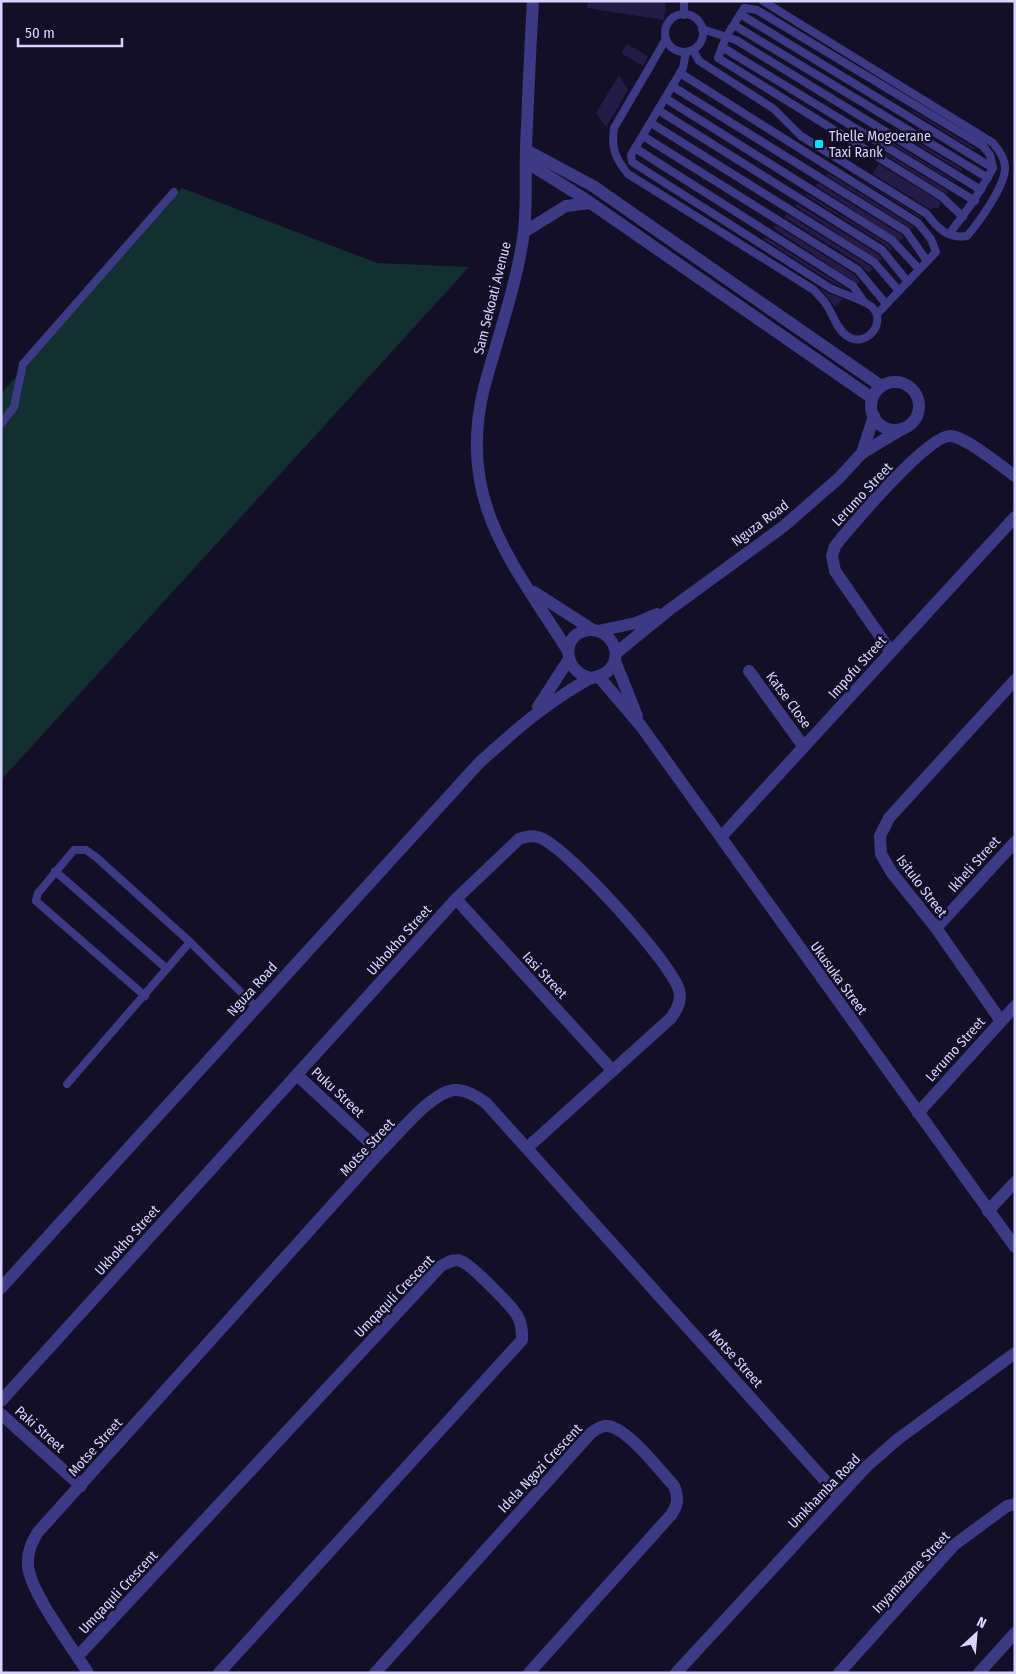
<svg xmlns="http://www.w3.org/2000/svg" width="1016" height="1674" viewBox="0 0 1016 1674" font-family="'Fira Sans Condensed',sans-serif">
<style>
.green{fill:#12302f}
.building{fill:#241b47}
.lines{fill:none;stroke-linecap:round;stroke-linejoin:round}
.service{stroke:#3d3a85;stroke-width:8}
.minor{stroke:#3d3a85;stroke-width:12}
.tertiary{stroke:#3d3a85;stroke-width:12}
.poi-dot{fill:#00e5ff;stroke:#130f26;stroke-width:2}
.labels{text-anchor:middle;stroke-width:5;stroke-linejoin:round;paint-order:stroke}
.poi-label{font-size:14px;fill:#d9d4ff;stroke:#130f26;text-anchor:start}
.street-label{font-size:14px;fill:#d9d4ff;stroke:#130f26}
</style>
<rect width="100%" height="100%" fill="#130f26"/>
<path class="green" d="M182,188L377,263L469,267L1,780V394Z"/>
<g class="building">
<path d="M588,1H666L664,20L587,8Z"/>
<path d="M627,44L648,56L643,66L621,53Z"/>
<path d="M619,75L628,90L606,127L596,113Z"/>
<path d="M912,110L975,148L974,150L911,111Z"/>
<path d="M899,131L962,169L961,171L898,133Z"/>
<path d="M892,142L955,181L954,182L891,144Z"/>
<path d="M886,153L948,191L947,194L885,155Z"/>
<path d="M836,164L923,218L922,219Z"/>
<path d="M879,164L938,200L941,204L938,209L934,207L931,210L873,174Z"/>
<path d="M828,173L914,227L912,229L826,175Z"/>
<path d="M818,183L902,235L904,237L900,241L815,185Z"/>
<path d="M807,194L888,244L892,249L890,251L885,245L805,195Z"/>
<path d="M797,204L878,254L882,259L880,261L795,206Z"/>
<path d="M787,214L870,266L873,269L868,273L861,265L784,217Z"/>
<path d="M776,225L854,274L860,282L858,284L773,228Z"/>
<path d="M765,237L847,289L833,283L763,239Z"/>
<path d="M820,288L828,293L843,299L835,307Z"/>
</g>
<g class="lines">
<g class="service">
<path d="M740,14L993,168"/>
<circle cx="684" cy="33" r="19"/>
<path d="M684,15V1"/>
<path d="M734,25L988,178"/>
<path d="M702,29L736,40L981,190"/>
<path d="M666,39L614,128C611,148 615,158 628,174L814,290C818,295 823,299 826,304C833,314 837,330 847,336C865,349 888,323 872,307C868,302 838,292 830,288L632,162L631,155L683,68L686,52"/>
<path d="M722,47L975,201"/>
<path d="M693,50L699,61L774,109L801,136L927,214C937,228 948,239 967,236C979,222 1006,185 1005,167C1005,158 999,150 993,143L763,1"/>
<path d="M680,73L918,223L931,239L936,252L877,314"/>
<path d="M672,86L906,231L927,261"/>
<path d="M665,98L892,240L919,269"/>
<path d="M658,110L882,250L908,282"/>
<path d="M651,123L874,262L899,291"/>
<path d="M643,136L858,270L886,304"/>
<path d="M635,148L853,286L864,302"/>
<path d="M949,234C966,213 980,192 993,168L990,155L983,146L757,10L744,8L726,37L718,58L941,196L963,217"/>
<path d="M1,424L14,407L23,364L174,192"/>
<path d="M55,871L167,969"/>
<path d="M145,996L36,901L38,893L74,850H86L96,857L190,942L256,1007"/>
<path d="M67,1084L190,942"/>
</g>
<g class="minor">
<path d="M526,150L593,186L881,386"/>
<path d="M526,162L582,197L872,398"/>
<circle cx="895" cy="406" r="24"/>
<path d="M862,453L874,416"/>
<path d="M598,631L636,623L657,614"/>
<path d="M891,652L835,571L832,556L835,546C852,525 927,436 950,436C965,436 1001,466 1015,476"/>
<path d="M616,653L669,610L784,526L839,478L862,453L902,429"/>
<path d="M749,671L804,747"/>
<path d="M721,837L1015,517"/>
<path d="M456,899L612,1070"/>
<path d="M936,928L1015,842"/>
<path d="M1001,1021L936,928L892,873L881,854L880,836L889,818L1015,680"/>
<path d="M297,1075L380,1152"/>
<path d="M918,1113L1015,1006"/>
<path d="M988,1211L1015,1182"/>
<path d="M1,1401L456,899L519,839C528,836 533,835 541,838C569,850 670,961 679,990C682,1001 677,1009 671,1018L528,1147"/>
<path d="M1,1414L81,1486"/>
<path d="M78,1656L441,1266C449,1262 455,1258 463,1262C472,1266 514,1308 518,1317C522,1324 522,1332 522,1340L219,1673"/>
<path d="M88,1673C73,1648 29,1591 28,1565C27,1552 32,1542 38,1532L380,1152C398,1135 430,1093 454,1090C466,1089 477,1097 486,1103L838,1495"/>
<path d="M375,1673L591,1433C595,1430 599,1427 605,1426C625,1424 660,1471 674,1486C679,1498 678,1505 671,1515L529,1673"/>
<path d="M676,1673L867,1466L898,1439L1015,1353"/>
<path d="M839,1673L954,1545L1007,1506L1015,1504"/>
<path d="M979,1673L1015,1633"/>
</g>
<g class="tertiary">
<path d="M533,1C530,50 528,99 526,148C525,176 527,204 524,231C518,281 497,339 484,388C456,501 513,563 568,651"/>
<path d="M524,232L566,206L590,203"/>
<path d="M534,592L593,630"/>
<path d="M615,661L637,716"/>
<path d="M599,677L641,726L1015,1247"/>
<path d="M538,707L569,659"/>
<path d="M1,1288L480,762C507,738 533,714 563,695C571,689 580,684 589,679C596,676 603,677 609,670C624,655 611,629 590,630C560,632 562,672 591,678"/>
</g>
</g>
<rect class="poi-dot" x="814" y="139" width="10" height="10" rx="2.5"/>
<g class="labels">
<g class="poi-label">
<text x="829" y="141">Thelle Mogoerane<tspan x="829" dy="16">Taxi Rank</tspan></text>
</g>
<g class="street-label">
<text transform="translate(492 298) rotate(-76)" y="5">Sam Sekoati Avenue</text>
<text transform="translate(862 494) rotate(-47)" y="5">Lerumo Street</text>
<text transform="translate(760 523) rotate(-37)" y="5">Nguza Road</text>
<text transform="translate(857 667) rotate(-48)" y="5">Impofu Street</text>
<text transform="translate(789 700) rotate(54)" y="5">Katse Close</text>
<text transform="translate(974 864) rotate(-48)" y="5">Ikheli Street</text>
<text transform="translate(922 886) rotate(53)" y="5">Isitulo Street</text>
<text transform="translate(399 940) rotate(-48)" y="5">Ukhokho Street</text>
<text transform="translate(545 975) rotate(47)" y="5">Iasi Street</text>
<text transform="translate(839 978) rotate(54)" y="5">Ukusuka Street</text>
<text transform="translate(252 989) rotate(-48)" y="5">Nguza Road</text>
<text transform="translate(955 1049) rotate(-48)" y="5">Lerumo Street</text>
<text transform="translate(338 1092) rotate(43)" y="5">Puku Street</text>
<text transform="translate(367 1147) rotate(-47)" y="5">Motse Street</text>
<text transform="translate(127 1240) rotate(-48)" y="5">Ukhokho Street</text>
<text transform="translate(394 1296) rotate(-46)" y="5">Umqaquli Crescent</text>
<text transform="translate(736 1358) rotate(48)" y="5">Motse Street</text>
<text transform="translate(40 1429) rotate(42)" y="5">Paki Street</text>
<text transform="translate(95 1447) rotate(-48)" y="5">Motse Street</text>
<text transform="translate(540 1468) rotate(-47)" y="5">Idela Ngozi Crescent</text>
<text transform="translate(824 1491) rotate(-46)" y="5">Umkhamba Road</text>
<text transform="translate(911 1572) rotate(-47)" y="5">Inyamazane Street</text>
<text transform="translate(118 1592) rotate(-47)" y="5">Umqaquli Crescent</text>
</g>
</g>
<rect width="1016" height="1674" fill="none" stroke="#d9d4ff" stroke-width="5"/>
<g transform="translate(976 1634) rotate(26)" stroke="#130f26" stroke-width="4" paint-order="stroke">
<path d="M0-4L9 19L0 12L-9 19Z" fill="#d9d4ff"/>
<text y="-8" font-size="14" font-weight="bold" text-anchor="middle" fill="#d9d4ff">N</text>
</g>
<path d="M18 38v8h104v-8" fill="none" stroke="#d9d4ff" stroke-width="2.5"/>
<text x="25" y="38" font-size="15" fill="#d9d4ff" stroke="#130f26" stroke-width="4" paint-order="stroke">50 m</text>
</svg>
